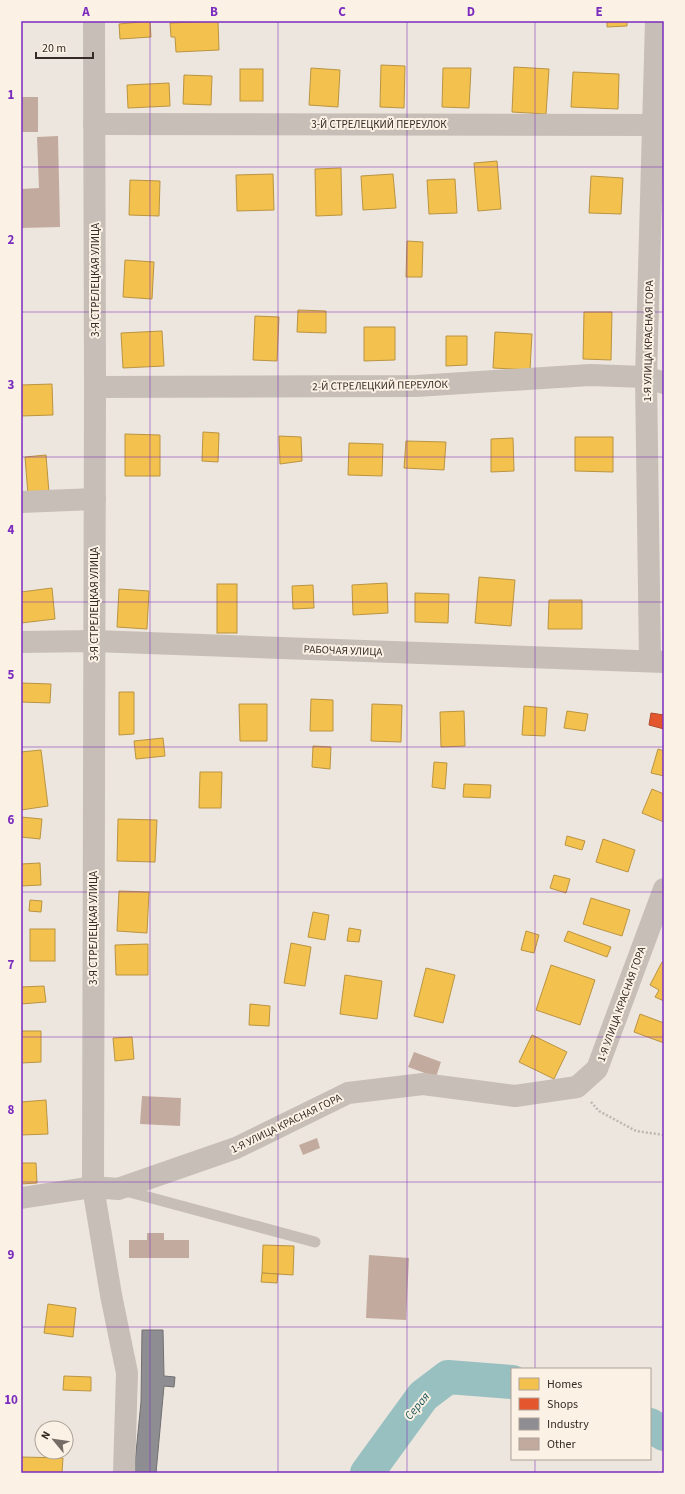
<svg xmlns="http://www.w3.org/2000/svg" width="685" height="1494" viewBox="0 0 685 1494" font-family="'Source Sans 3',sans-serif">
<style>
.homes{fill:#f2c14e;stroke:#ba9442}
.shops{fill:#e4572e;stroke:#b04a2c}
.industry{fill:#8d8d92;stroke:#737072}
.lines{fill:none;stroke-linecap:round;stroke-linejoin:round}
.river{stroke:#98c0c0;stroke-width:34}
.building{fill:#c3aa9e}
.path{stroke:#beb6b0;stroke-width:2.5;stroke-dasharray:2 2;stroke-linecap:butt}
.lane{stroke:#c6beb7;stroke-width:11}
.street{stroke:#c6beb7;stroke-width:22}
.grid{fill:none;stroke:#7b2cbf;stroke-width:1;stroke-opacity:0.55}
.labels{text-anchor:middle;stroke-width:4;stroke-linejoin:round;paint-order:stroke}
.street-label{font-size:11px;fill:#362b26;stroke:#fbf1e4}
.water-label{font-size:12px;font-style:italic;fill:#18565b;stroke:#fbf1e4}
.neatline{fill:none;stroke:#7b2cbf;stroke-width:1.5}
.grid-label{font-size:13px;text-anchor:middle;font-weight:bold;fill:#7b2cbf}
</style>
<rect width="100%" height="100%" fill="#ede6de"/>
<g class="homes">
<path d="M150,21L151,37L120,39L119,24Z"/>
<path d="M218,21L219,50L176,52L175,37H171L170,23Z"/>
<path d="M607,21H627V26L607,27Z"/>
<path d="M381,65L405,66L404,108L380,107Z"/>
<path d="M514,67L549,69L546,114L512,112Z"/>
<path d="M311,68L340,70L338,107L309,105Z"/>
<path d="M443,68H471L469,108L442,107Z"/>
<rect x="240" y="69" width="23" height="32"/>
<path d="M573,72L619,74L618,109L571,107Z"/>
<path d="M184,75L212,76L211,105L183,104Z"/>
<path d="M169,83L170,106L128,108L127,85Z"/>
<path d="M497,161L501,209L478,211L474,163Z"/>
<path d="M341,168L342,215L316,216L315,169Z"/>
<path d="M273,174L274,210L237,211L236,175Z"/>
<path d="M393,174L396,208L363,210L361,176Z"/>
<path d="M591,176L623,178L621,214L589,213Z"/>
<path d="M455,179L457,213L429,214L427,180Z"/>
<path d="M130,180L160,181L159,216L129,215Z"/>
<path d="M407,241L423,242L422,277H406Z"/>
<path d="M125,260L154,262L152,299L123,297Z"/>
<path d="M298,310L326,311V333L297,332Z"/>
<path d="M584,312H612L611,360L583,359Z"/>
<path d="M255,316L279,317L277,361L253,360Z"/>
<path d="M364,327H395V360L364,361Z"/>
<path d="M162,331L164,366L123,368L121,333Z"/>
<path d="M495,332L532,334L530,370L493,368Z"/>
<path d="M446,336H467V365L446,366Z"/>
<path d="M52,384L53,415L21,416V385Z"/>
<path d="M203,432L219,433L218,462L202,461Z"/>
<path d="M125,434L160,435V476H125Z"/>
<path d="M279,436L301,437L302,461L280,464Z"/>
<path d="M575,437H613V472L575,471Z"/>
<path d="M513,438L514,471L491,472V439Z"/>
<path d="M406,441L446,442L444,470L404,468Z"/>
<path d="M349,443L383,444L382,476L348,475Z"/>
<path d="M46,455L49,493L28,495L25,457Z"/>
<path d="M479,577L515,580L511,626L475,623Z"/>
<path d="M387,583L388,613L353,615L352,585Z"/>
<rect x="217" y="584" width="20" height="49"/>
<path d="M313,585L314,608L293,609L292,586Z"/>
<path d="M52,588L55,619L21,623V592Z"/>
<path d="M119,589L149,591L147,629L117,627Z"/>
<path d="M415,593L449,594L448,623L415,622Z"/>
<path d="M549,600H582V629H548Z"/>
<path d="M21,683L51,684L50,703L21,702Z"/>
<path d="M119,692H134V734L119,735Z"/>
<path d="M311,699L333,700V731H310Z"/>
<path d="M239,704H267V741H240Z"/>
<path d="M372,704L402,705L401,742L371,741Z"/>
<path d="M524,706L547,708L545,736L522,735Z"/>
<path d="M464,711L465,746L441,747L440,712Z"/>
<path d="M567,711L588,714L585,731L564,728Z"/>
<path d="M163,738L165,756L136,759L134,741Z"/>
<path d="M313,746L331,747L330,769L312,767Z"/>
<path d="M658,749L664,751V776L651,773Z"/>
<path d="M41,750L48,806L21,810V752Z"/>
<path d="M434,762L447,763L445,789L432,787Z"/>
<path d="M200,772H222L221,808H199Z"/>
<path d="M464,784L491,785L490,798L463,797Z"/>
<path d="M652,789L664,794V822L642,813Z"/>
<path d="M21,817L42,819L40,839L21,837Z"/>
<path d="M118,819L157,820L155,862L117,861Z"/>
<path d="M567,836L585,841L582,850L565,845Z"/>
<path d="M603,839L635,850L628,872L596,862Z"/>
<path d="M40,863L41,885L21,886V864Z"/>
<path d="M554,875L570,879L566,893L550,888Z"/>
<path d="M119,891L149,892L147,933L117,931Z"/>
<path d="M591,898L630,910L622,936L583,924Z"/>
<path d="M30,900L42,901L41,912L29,911Z"/>
<path d="M313,912L329,915L325,940L308,937Z"/>
<path d="M349,928L361,930L359,942L347,941Z"/>
<rect x="30" y="929" width="25" height="32"/>
<path d="M526,931L539,935L534,953L521,950Z"/>
<path d="M568,931L611,947L607,957L564,941Z"/>
<path d="M291,943L311,947L305,986L284,983Z"/>
<path d="M148,944V975H116L115,945Z"/>
<path d="M662,962L664,963V1001L655,997L659,990L650,985Z"/>
<path d="M551,965L595,980L580,1025L536,1010Z"/>
<path d="M426,968L455,975L443,1023L414,1016Z"/>
<path d="M345,975L382,981L377,1019L340,1014Z"/>
<path d="M44,986L46,1002L21,1004V987Z"/>
<path d="M250,1004L270,1006L269,1026L249,1025Z"/>
<path d="M640,1014L664,1023V1043L634,1032Z"/>
<path d="M21,1031H41V1062L21,1063Z"/>
<path d="M532,1035L567,1052L554,1079L519,1062Z"/>
<path d="M132,1037L134,1059L115,1061L113,1038Z"/>
<path d="M46,1100L48,1134L21,1135V1102Z"/>
<path d="M21,1163H36L37,1183L21,1184Z"/>
<path d="M263,1245L294,1246L293,1275L262,1273Z"/>
<path d="M262,1273L278,1274L277,1283L261,1282Z"/>
<path d="M48,1304L76,1308L73,1337L44,1333Z"/>
<path d="M64,1376L91,1377V1391L63,1390Z"/>
<path d="M21,1457L63,1458L62,1473H21Z"/>
</g>
<path class="shops" d="M651,713L664,715V729L649,725Z"/>
<path class="industry" d="M142,1330H163L164,1376L175,1377L174,1387L164,1386L156,1473H134L141,1402Z"/>
<g class="lines">
<g class="river">
<path d="M650,1425L664,1434"/>
<path d="M367,1473L423,1396L448,1377L512,1382"/>
</g>
</g>
<g class="building">
<rect x="21" y="97" width="17" height="35"/>
<path d="M58,136L60,227L21,228V189L39,188L37,137Z"/>
<path d="M414,1052L441,1062L436,1077L408,1067Z"/>
<path d="M142,1096L181,1098L180,1126L140,1124Z"/>
<path d="M317,1138L320,1148L303,1155L299,1145Z"/>
<path d="M147,1233H164V1240H189V1258H129V1240H147Z"/>
<path d="M369,1255L409,1258L406,1320L366,1318Z"/>
</g>
<g class="lines">
<path class="path" d="M591,1102L599,1111L636,1131L664,1135"/>
<path class="lane" d="M122,1190L315,1242"/>
<g class="street">
<path d="M94,21L95,387L93,1187L111,1295L127,1373L124,1473"/>
<path d="M94,124L664,125"/>
<path d="M95,387L416,386L590,375L646,377L664,383"/>
<path d="M21,502L95,499"/>
<path d="M21,642L94,641L664,662"/>
<path d="M650,660L646,377L656,21"/>
<path d="M21,1198L93,1187L118,1189L236,1148L348,1093L423,1084L515,1096L577,1087L597,1069L664,889"/>
</g>
</g>
<path class="grid" d="M150,21V1473M278,21V1473M407,21V1473M535,21V1369M21,167H664M21,312H664M21,457H664M21,602H664M21,747H664M21,892H664M21,1037H664M21,1182H664M21,1327H664M535,1459V1473"/>
<g class="labels">
<g class="street-label">
<text x="379" y="128">3-Й СТРЕЛЕЦКИЙ ПЕРЕУЛОК</text>
<text transform="translate(95 280) rotate(-90)" y="4">3-Я СТРЕЛЕЦКАЯ УЛИЦА</text>
<text transform="translate(648 341) rotate(-89)" y="4">1-Я УЛИЦА КРАСНАЯ ГОРА</text>
<text transform="translate(380 385) rotate(-1)" y="4">2-Й СТРЕЛЕЦКИЙ ПЕРЕУЛОК</text>
<text transform="translate(94 604) rotate(-90)" y="4">3-Я СТРЕЛЕЦКАЯ УЛИЦА</text>
<text transform="translate(343 650) rotate(2)" y="4">РАБОЧАЯ УЛИЦА</text>
<text transform="translate(93 928) rotate(-90)" y="4">3-Я СТРЕЛЕЦКАЯ УЛИЦА</text>
<text transform="translate(621 1004) rotate(-70)" y="4">1-Я УЛИЦА КРАСНАЯ ГОРА</text>
<text transform="translate(286 1123) rotate(-26)" y="4">1-Я УЛИЦА КРАСНАЯ ГОРА</text>
</g>
<g class="water-label">
<text transform="translate(417 1406) rotate(-50)" y="4">Серая</text>
</g>
</g>
<rect width="685" height="1494" fill="none" stroke="#fbf1e4" stroke-width="44"/>
<rect x="511" y="1368" width="140" height="92" fill="#fbf1e4" stroke="#aca298"/>
<rect x="519" y="1378" width="20" height="12" fill="#f2c14e" stroke="#aca298"/>
<text x="547" y="1388" font-size="12" fill="#362b26">Homes</text>
<rect x="519" y="1398" width="20" height="12" fill="#e4572e" stroke="#aca298"/>
<text x="547" y="1408" font-size="12" fill="#362b26">Shops</text>
<rect x="519" y="1418" width="20" height="12" fill="#8d8d92" stroke="#aca298"/>
<text x="547" y="1428" font-size="12" fill="#362b26">Industry</text>
<rect x="519" y="1438" width="20" height="12" fill="#c3aa9e" stroke="#aca298"/>
<text x="547" y="1448" font-size="12" fill="#362b26">Other</text>
<g transform="translate(54 1440) rotate(299)"><circle r="19" fill="#fbf1e4" stroke="#aca298"/>
<path d="M0-3L7 15L0 10L-7 15Z" fill="#766c66"/>
<text y="-6" font-size="11" font-weight="bold" text-anchor="middle" fill="#362b26">N</text>
</g>
<path d="M36 52v6h57v-6" fill="none" stroke="#362b26" stroke-width="2"/>
<text x="42" y="52" font-size="12" fill="#362b26" stroke="#fbf1e4" stroke-width="3" paint-order="stroke">20 m</text>
<rect x="22" y="22" width="641" height="1450" class="neatline"/>
<g class="grid-label">
<text x="86" y="16">A</text>
<text x="214" y="16">B</text>
<text x="342" y="16">C</text>
<text x="471" y="16">D</text>
<text x="599" y="16">E</text>
<text x="11" y="99">1</text>
<text x="11" y="244">2</text>
<text x="11" y="389">3</text>
<text x="11" y="534">4</text>
<text x="11" y="679">5</text>
<text x="11" y="824">6</text>
<text x="11" y="969">7</text>
<text x="11" y="1114">8</text>
<text x="11" y="1259">9</text>
<text x="11" y="1404">10</text>
</g>
</svg>
